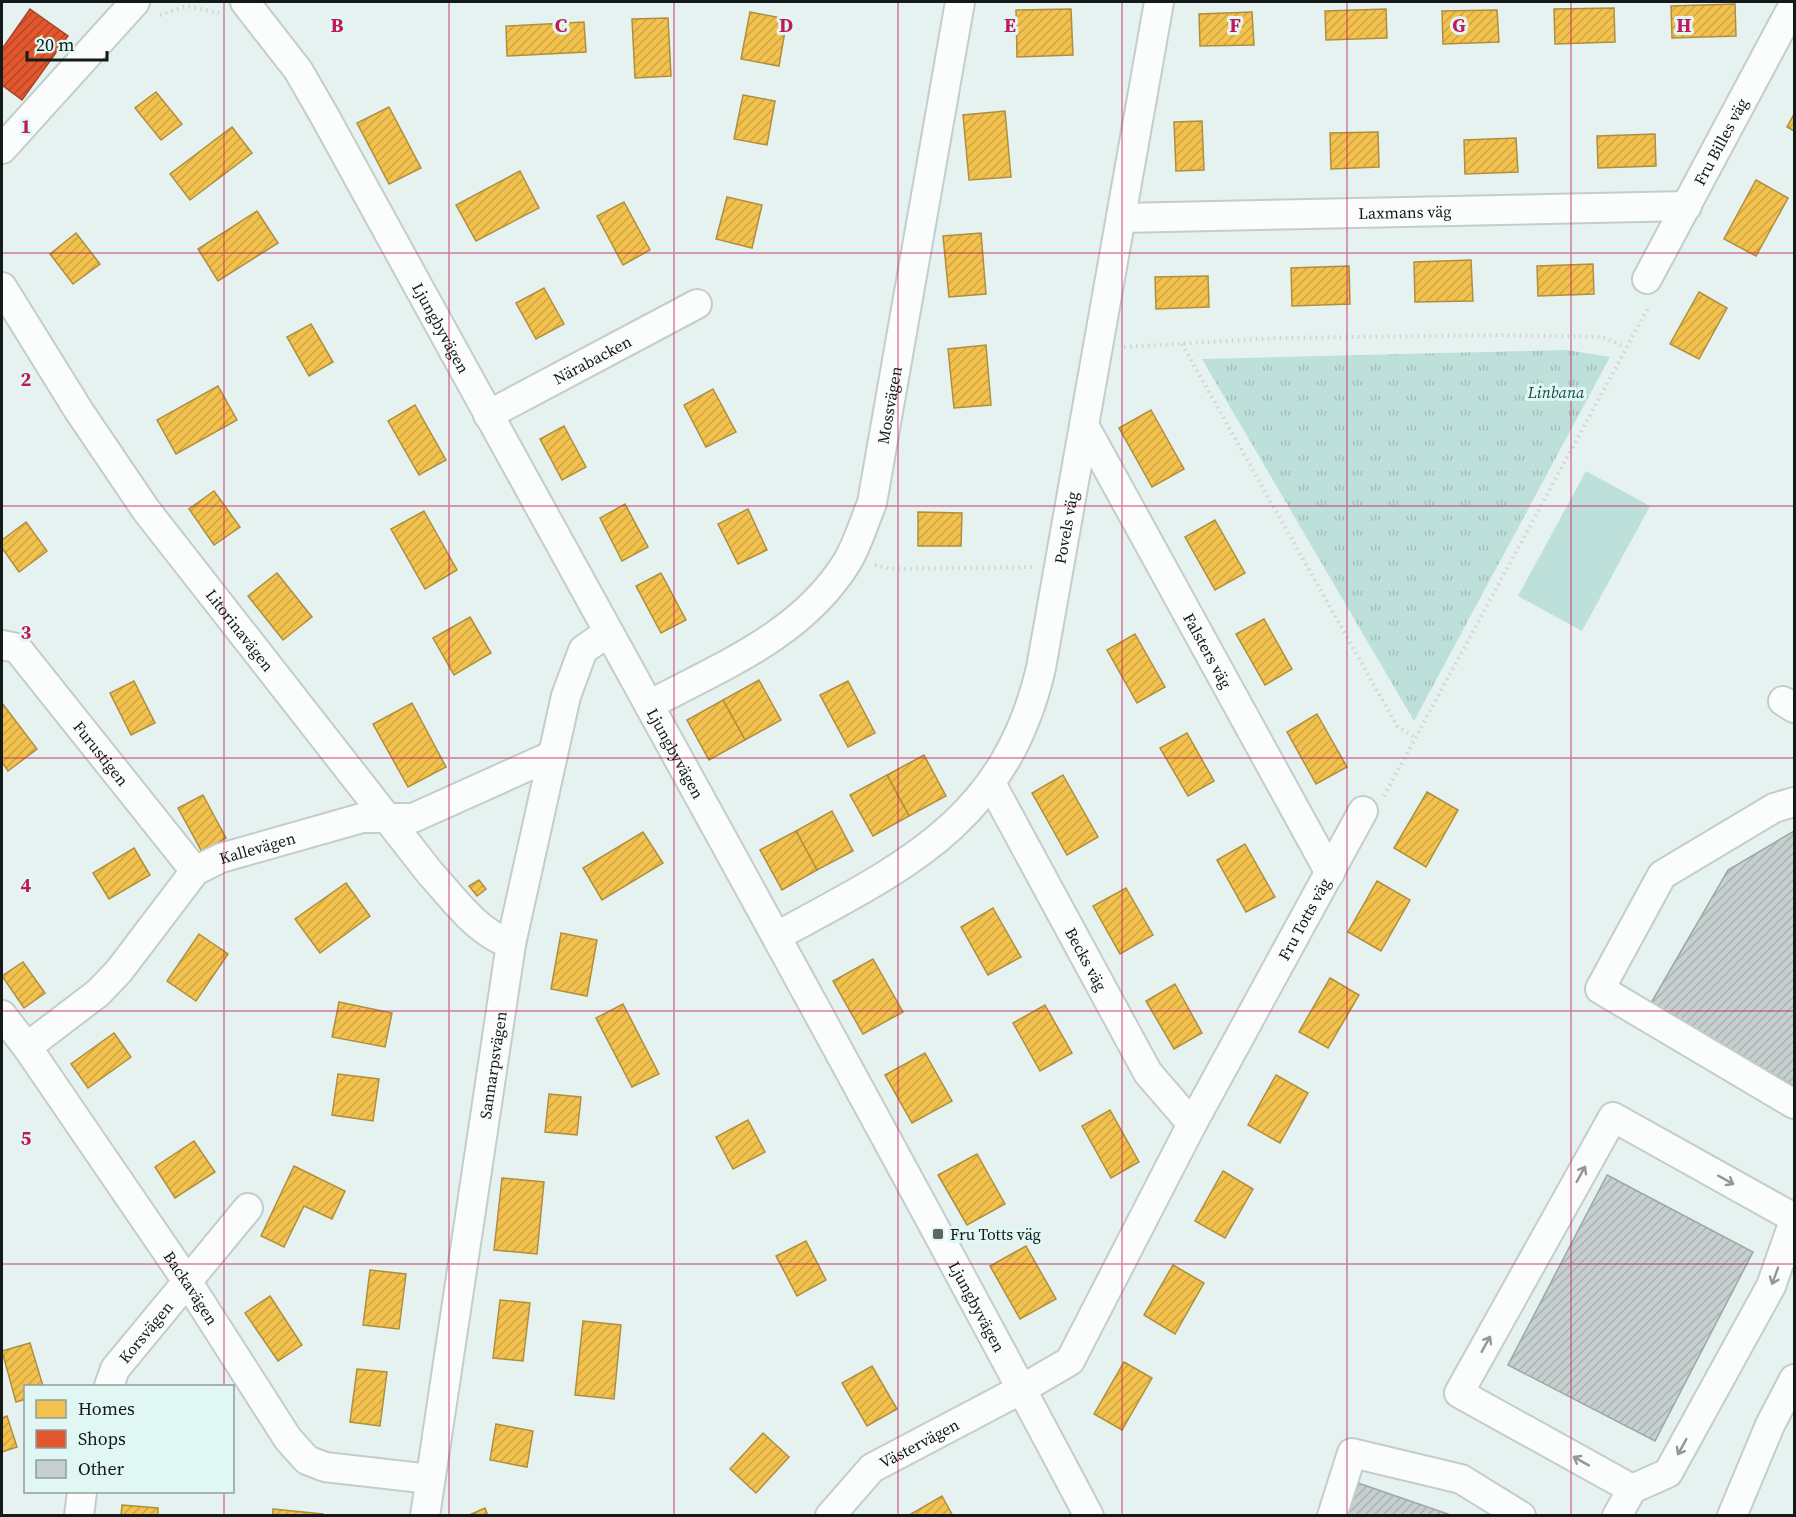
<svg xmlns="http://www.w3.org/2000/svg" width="1796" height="1517" viewBox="0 0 1796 1517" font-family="'Source Serif 4',serif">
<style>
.grass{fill:url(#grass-tufts)}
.pitch{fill:#bde0db}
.homes{fill:url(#homes-hatch);stroke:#af8f3e;stroke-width:1.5}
.shops{fill:url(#shops-hatch);stroke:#a54528;stroke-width:1.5}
.building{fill:url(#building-hatch);stroke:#9da7a5;stroke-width:1.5}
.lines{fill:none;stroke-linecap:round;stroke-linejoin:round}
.minor-casing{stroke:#c3cdcb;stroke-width:32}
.path{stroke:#d0d3d2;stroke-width:4;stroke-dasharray:1.5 4.5;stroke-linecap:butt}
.minor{stroke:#fbfdfd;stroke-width:28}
.oneway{stroke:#939796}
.grid{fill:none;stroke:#c2185b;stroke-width:1.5;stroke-opacity:0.55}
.poi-dot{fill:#5d6664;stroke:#e1f7f4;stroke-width:2}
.labels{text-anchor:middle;stroke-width:6;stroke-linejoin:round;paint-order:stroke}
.street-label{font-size:16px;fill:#131a19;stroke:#e1f7f4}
.park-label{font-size:16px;font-style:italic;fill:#154b46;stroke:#e1f7f4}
.poi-label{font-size:16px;fill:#131a19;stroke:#e1f7f4;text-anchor:start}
.grid-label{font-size:20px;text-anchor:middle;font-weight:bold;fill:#c2185b;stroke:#e1f7f4;stroke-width:6;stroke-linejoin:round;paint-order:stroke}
</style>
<defs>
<pattern id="grass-tufts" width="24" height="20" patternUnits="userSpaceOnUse" patternTransform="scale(1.5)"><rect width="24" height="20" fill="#bde0db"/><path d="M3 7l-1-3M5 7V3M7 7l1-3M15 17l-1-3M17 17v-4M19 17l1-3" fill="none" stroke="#a2c0bb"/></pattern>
<pattern id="homes-hatch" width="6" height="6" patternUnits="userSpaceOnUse" patternTransform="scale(1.5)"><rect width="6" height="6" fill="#f2c14e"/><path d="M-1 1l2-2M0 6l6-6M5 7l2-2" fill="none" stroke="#cfa544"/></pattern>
<pattern id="shops-hatch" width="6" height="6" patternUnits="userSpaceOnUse" patternTransform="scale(1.5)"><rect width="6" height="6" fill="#e4572e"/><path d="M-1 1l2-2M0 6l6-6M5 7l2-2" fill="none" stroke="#b84726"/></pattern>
<pattern id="building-hatch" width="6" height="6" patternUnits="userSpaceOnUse" patternTransform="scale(1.5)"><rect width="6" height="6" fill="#c6d0ce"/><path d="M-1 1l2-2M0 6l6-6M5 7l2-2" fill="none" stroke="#a9b2b0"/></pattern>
</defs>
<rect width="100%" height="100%" fill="#e6f2f0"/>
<path class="grass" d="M1567,350L1610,357L1414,721L1202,359Z"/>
<path class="pitch" d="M1586,471L1650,506L1582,631L1518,596Z"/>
<g class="homes">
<path d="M1735,4L1736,36L1672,38L1671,6Z"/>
<path d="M1614,8L1615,42L1555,44L1554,9Z"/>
<path d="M1071,9L1073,55L1017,57L1016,10Z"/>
<path d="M1386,9L1387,38L1326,40L1325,11Z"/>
<path d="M1497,10L1499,42L1443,44L1442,11Z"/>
<path d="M750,12L787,19L779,66L741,59Z"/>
<path d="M1252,12L1254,45L1200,46L1199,14Z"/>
<path d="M668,18L671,76L635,78L632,19Z"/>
<path d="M584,22L586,52L507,56L506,26Z"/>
<path d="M156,92L182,124L161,140L135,108Z"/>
<path d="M743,95L775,101L767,145L734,139Z"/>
<path d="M389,107L421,168L389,184L357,123Z"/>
<path d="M1005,111L1011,177L969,180L963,115Z"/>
<path d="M1794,114V131L1787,127Z"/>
<path d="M1202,121L1204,170L1176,171L1174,122Z"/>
<path d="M232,127L252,153L190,200L170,174Z"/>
<path d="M1378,132L1379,167L1331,169L1330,133Z"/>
<path d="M1655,134L1656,166L1598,168L1597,136Z"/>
<path d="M1516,138L1518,172L1465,174L1464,140Z"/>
<path d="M520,171L539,208L476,241L456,205Z"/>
<path d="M1756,180L1788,198L1756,256L1724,239Z"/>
<path d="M727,197L762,205L752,248L716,239Z"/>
<path d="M624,202L650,250L623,265L597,216Z"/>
<path d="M257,211L278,243L218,281L198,249Z"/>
<path d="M76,233L100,264L73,284L50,254Z"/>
<path d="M981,233L986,294L949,297L943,236Z"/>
<path d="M1471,260L1473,301L1415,302L1414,262Z"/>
<path d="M1593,264L1594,294L1538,296L1537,266Z"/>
<path d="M1349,266L1350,304L1292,306L1291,268Z"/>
<path d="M1208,276L1209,307L1156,309L1155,277Z"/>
<path d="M544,288L564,324L536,339L516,303Z"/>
<path d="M1699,292L1727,308L1699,359L1670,344Z"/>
<path d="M311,324L333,362L309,376L287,337Z"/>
<path d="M986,345L991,405L954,408L948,349Z"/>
<path d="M218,386L237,420L176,454L157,420Z"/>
<path d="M713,389L736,432L706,447L684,405Z"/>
<path d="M415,405L446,460L419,475L388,421Z"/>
<path d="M1151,410L1184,469L1152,487L1119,428Z"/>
<path d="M564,426L586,467L562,480L540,439Z"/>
<path d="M214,491L240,527L214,545L189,509Z"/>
<path d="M625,504L648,547L622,561L600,518Z"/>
<path d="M748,509L767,550L738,564L718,524Z"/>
<path d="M424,511L457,570L425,589L391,529Z"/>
<path d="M918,512L962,513L961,546H918Z"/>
<path d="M1215,520L1245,573L1215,590L1185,537Z"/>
<path d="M26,522L47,551L19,572L2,548V540Z"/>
<path d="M277,573L312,617L283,640L248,596Z"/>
<path d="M661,573L686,620L661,633L636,586Z"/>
<path d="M470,617L491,653L454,675L433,638Z"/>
<path d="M1264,619L1292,669L1265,685L1236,634Z"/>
<path d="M1135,634L1165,687L1137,703L1107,650Z"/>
<path d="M759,680L781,720L745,740L723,700Z"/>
<path d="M134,681L155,723L131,735L110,693Z"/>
<path d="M848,681L875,733L848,747L820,695Z"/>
<path d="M723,700L745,740L709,760L687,720Z"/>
<path d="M2,703L37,749L8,771L2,762Z"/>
<path d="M412,703L446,767L408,787L373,724Z"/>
<path d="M1317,714L1347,767L1316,784L1287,732Z"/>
<path d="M1187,733L1214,781L1188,796L1160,748Z"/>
<path d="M924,755L946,796L909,816L887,775Z"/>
<path d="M887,775L909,816L873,836L850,795Z"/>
<path d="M1063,775L1098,837L1067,855L1032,793Z"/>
<path d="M1427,792L1458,810L1426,867L1394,848Z"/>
<path d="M203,795L226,838L202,852L178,808Z"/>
<path d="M832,811L853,851L817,870L796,831Z"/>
<path d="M796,831L817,870L782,890L760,850Z"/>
<path d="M643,832L663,863L602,900L583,868Z"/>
<path d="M1245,844L1275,897L1246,912L1217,860Z"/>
<path d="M134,848L150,875L109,899L93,873Z"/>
<path d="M479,880L486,889L477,896L469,886Z"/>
<path d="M1377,881L1410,900L1381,951L1348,932Z"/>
<path d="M346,883L370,916L320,953L295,919Z"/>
<path d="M1126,888L1153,935L1120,954L1093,906Z"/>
<path d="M993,908L1021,957L988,975L961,927Z"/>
<path d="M561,933L597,940L587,996L551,989Z"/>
<path d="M199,934L228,954L196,1001L167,981Z"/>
<path d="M873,959L903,1012L863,1034L833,981Z"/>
<path d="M23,962L45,993L24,1008L2,976Z"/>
<path d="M1330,978L1359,995L1328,1048L1299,1032Z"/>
<path d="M1175,984L1202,1033L1174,1049L1146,1001Z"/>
<path d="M339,1002L392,1013L385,1047L332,1037Z"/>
<path d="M623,1004L659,1074L632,1087L596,1018Z"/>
<path d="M1045,1005L1072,1053L1040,1071L1013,1023Z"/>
<path d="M114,1033L131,1057L88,1088L71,1064Z"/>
<path d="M925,1053L952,1101L912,1123L885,1075Z"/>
<path d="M338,1074L379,1079L373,1121L332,1115Z"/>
<path d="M1276,1075L1308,1093L1280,1143L1248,1125Z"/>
<path d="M549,1094L581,1097L577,1135L545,1132Z"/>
<path d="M1110,1110L1139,1162L1111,1178L1082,1126Z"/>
<path d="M748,1120L765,1152L733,1169L716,1137Z"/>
<path d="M194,1141L215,1172L175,1198L155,1167Z"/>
<path d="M977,1154L1005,1204L967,1225L938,1175Z"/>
<path d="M294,1166L345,1191L332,1219L304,1206L284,1247L261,1236Z"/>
<path d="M1223,1171L1253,1189L1225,1238L1195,1221Z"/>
<path d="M502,1178L544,1182L537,1254L494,1250Z"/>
<path d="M806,1241L826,1280L797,1296L776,1256Z"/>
<path d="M1026,1246L1056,1299L1020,1319L990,1266Z"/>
<path d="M1173,1265L1204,1283L1175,1334L1144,1315Z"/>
<path d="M370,1270L406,1274L399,1329L363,1325Z"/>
<path d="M270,1296L302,1345L278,1361L245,1313Z"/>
<path d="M500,1300L530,1303L523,1361L493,1358Z"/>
<path d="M583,1321L621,1325L614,1399L575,1395Z"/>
<path d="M30,1343L43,1386H26V1399L16,1402L2,1351Z"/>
<path d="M1124,1362L1152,1378L1122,1430L1094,1414Z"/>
<path d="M872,1366L897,1409L867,1426L842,1383Z"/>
<path d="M357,1369L387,1372L380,1426L350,1422Z"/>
<path d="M7,1416L17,1447L2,1452V1418Z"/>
<path d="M496,1424L533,1431L527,1467L490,1460Z"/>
<path d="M763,1433L789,1457L756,1493L730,1469Z"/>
<path d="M942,1496L953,1516H912L911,1514Z"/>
<path d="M122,1505L158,1508V1516H121Z"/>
<path d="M485,1508L488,1516H467Z"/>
<path d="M273,1509L323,1514V1516H273Z"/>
</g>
<path class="shops" d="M30,9L68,36L22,100L2,85V49Z"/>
<g class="building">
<path d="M1794,831V1086L1651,1003L1728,870Z"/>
<path d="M1607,1175L1753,1252L1655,1441L1508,1365Z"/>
<path d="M1358,1483L1448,1514V1516H1346Z"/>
</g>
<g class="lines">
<defs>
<g id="minor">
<path id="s1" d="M245,2L298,70L324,115C580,582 840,1046 1089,1516"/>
<path d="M2,149L135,2"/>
<path id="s2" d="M1121,218L1687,206"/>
<path id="s3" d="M1647,279L1794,4"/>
<path id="s4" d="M2,287L79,411L146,510L430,873C454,899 477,933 511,944"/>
<path id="s5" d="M488,415L697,304"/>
<path id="s6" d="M1085,427L1330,873"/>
<path id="s7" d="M2,645L17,648L195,871"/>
<path d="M1783,701L1794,708"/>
<path id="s8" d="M649,705C722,666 802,635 847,562C858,544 864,522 872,503L960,2"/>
<path id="s9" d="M992,785L1148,1073L1192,1124"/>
<path d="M1794,802L1774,808L1662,875L1600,989L1794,1104"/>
<path id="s10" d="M777,936C904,867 1005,822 1041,668L1159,2"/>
<path id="s11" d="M2,1015L27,1047L187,1281L288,1439L307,1460L325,1467L430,1479"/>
<path id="s12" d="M27,1047L98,993L119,971L195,871L221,858L362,818H413L553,755"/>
<path id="s13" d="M109,1386L115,1369L248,1208"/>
<path d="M1632,1489L1459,1393L1613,1117L1794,1218"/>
<path d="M79,1516L82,1492"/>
<path id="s14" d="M425,1516L511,944L566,696L583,650L607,633"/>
<path id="s15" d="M830,1516L872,1468L1022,1389L1070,1361L1192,1124L1363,811"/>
<path d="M1332,1516L1352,1453L1461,1479L1521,1516"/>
<path d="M1617,1516L1632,1489L1668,1473L1771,1286L1794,1221"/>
<path d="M1732,1516L1770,1425L1794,1379"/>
</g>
</defs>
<use href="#minor" class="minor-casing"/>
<g class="path">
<path d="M160,15L187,6L219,13"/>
<path d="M1182,344L1397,726L1414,737"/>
<path d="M1124,347L1276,338L1501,335L1603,337L1625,347"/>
<path d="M875,565L891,569L1032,567"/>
<path d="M1384,796L1649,306"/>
</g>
<use href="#minor" class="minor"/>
</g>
<defs><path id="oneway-shaft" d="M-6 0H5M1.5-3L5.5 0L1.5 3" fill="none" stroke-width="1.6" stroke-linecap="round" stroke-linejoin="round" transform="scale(1.5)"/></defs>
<g class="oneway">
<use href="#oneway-shaft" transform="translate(1581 1174) rotate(-61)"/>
<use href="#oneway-shaft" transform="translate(1726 1180) rotate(29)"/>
<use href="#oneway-shaft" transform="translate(1775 1276) rotate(110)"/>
<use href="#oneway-shaft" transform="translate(1486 1344) rotate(-61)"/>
<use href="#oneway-shaft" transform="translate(1682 1447) rotate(119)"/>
<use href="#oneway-shaft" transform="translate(1581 1461) rotate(-151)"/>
</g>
<path class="grid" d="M224,2V1386M449,2V1516M674,2V1516M898,2V1516M1122,2V1516M1347,2V1516M1571,2V1516M2,253H1794M2,506H1794M2,758H1794M2,1011H1794M2,1264H1794M224,1492V1516"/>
<rect class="poi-dot" x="932" y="1228" width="12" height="12" rx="3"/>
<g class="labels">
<g class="street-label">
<text dy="6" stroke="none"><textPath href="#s3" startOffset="156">Fru Billes väg</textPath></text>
<text dy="6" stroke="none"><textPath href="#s2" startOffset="284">Laxmans väg</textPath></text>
<text dy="6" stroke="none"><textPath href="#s1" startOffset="381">Ljungbyvägen</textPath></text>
<text dy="6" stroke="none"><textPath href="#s5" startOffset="118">Närabacken</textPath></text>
<text dy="6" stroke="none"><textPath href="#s8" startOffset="411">Mossvägen</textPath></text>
<text dy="6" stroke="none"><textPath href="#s10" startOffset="534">Povels väg</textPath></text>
<text dy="6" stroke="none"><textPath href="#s4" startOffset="418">Litorinavägen</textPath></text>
<text dy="6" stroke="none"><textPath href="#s6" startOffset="255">Falsters väg</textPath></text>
<text dy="6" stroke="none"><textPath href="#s7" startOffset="150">Furustigen</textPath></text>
<text dy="6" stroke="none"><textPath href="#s1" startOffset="867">Ljungbyvägen</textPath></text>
<text dy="6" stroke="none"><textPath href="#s12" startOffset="312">Kallevägen</textPath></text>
<text dy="6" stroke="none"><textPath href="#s15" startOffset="789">Fru Totts väg</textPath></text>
<text dy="6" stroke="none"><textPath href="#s9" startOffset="198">Becks väg</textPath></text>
<text dy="6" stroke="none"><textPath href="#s14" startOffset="456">Sannarpsvägen</textPath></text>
<text dy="6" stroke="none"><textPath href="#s11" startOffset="332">Backavägen</textPath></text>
<text dy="6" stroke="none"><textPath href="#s1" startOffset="1497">Ljungbyvägen</textPath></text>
<text dy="6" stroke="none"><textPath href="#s13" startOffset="66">Korsvägen</textPath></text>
<text dy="6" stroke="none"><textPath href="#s15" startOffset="117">Västervägen</textPath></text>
</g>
<g class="park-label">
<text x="1556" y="398">Linbana</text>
</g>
<g class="poi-label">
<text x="950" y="1240">Fru Totts väg</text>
</g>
</g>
<g class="grid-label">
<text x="337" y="32">B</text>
<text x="561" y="32">C</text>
<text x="786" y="32">D</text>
<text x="1010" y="32">E</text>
<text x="1235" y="32">F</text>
<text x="1459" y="32">G</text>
<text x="1684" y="32">H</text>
<text x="26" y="133">1</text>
<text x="26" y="386">2</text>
<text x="26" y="639">3</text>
<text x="26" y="892">4</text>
<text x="26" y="1145">5</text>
</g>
<rect width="1796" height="1517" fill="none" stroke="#131a19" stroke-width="6"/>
<rect x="24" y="1385" width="210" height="108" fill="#e1f7f4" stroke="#8f9f9c" stroke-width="1.5"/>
<rect x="36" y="1400" width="30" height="18" fill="#f2c14e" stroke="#8f9f9c" stroke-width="1.5"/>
<text x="78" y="1415" font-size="18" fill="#131a19">Homes</text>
<rect x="36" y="1430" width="30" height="18" fill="#e4572e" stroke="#8f9f9c" stroke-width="1.5"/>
<text x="78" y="1445" font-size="18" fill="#131a19">Shops</text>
<rect x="36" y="1460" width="30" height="18" fill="#c6d0ce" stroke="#8f9f9c" stroke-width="1.5"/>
<text x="78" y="1475" font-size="18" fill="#131a19">Other</text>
<path d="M27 51v9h80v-9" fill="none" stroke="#131a19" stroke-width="3"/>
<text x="36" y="51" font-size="18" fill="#131a19" stroke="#e1f7f4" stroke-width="4.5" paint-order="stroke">20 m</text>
</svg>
